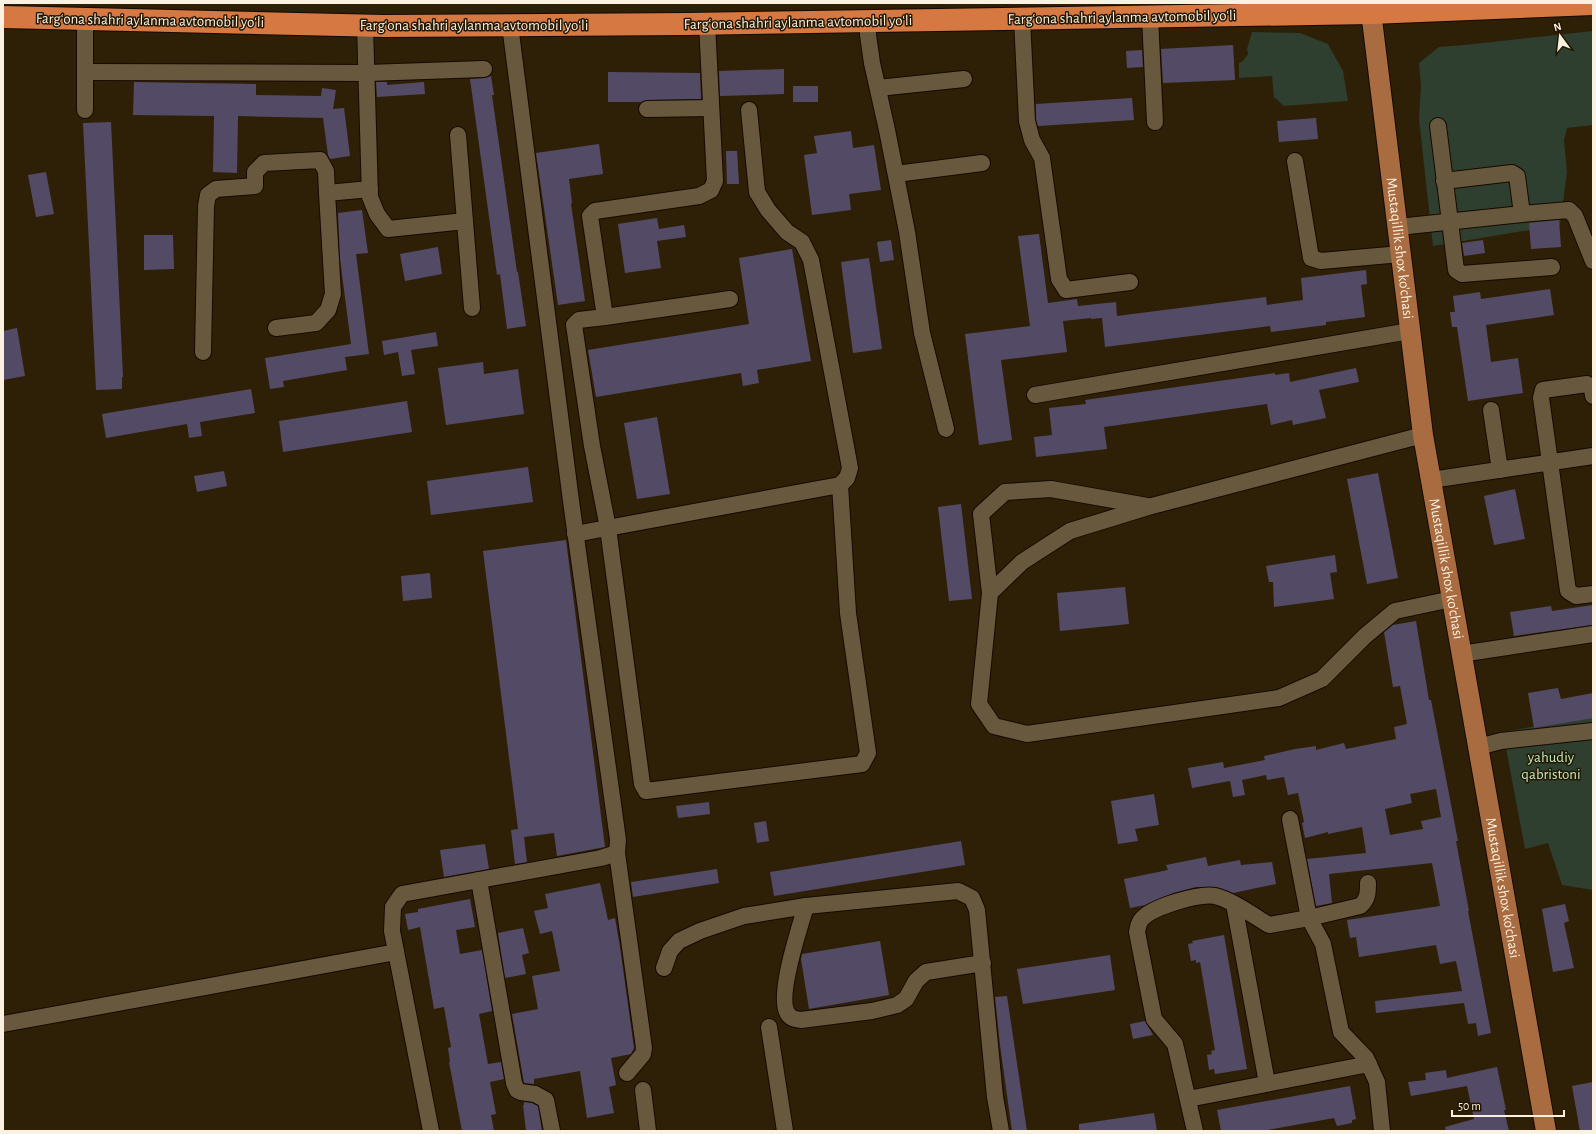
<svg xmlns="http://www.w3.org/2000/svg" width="1596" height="1134" viewBox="0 0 1596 1134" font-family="'Alegreya Sans',sans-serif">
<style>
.green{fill:#2e3e2f}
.building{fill:#534b66;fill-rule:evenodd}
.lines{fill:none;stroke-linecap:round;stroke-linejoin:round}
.minor-casing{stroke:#160900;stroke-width:18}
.major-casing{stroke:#160900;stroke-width:22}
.highway-casing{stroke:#160900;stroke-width:24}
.minor{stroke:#68593e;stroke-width:16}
.major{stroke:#a96c40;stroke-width:20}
.highway{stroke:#d57842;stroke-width:22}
.labels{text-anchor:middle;stroke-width:3;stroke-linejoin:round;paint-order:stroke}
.street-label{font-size:15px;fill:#faf1e1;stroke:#241700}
.park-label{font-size:15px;fill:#bdeabe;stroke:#241700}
</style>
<rect width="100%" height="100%" fill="#2e2006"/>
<g class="green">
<path d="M1593,31V125L1567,128L1564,140L1567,172L1560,225L1433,246L1419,119L1421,85L1419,63L1439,47L1464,45Z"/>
<path d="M1252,32L1300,33L1328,44L1343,71L1348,101L1284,106L1274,97L1272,76L1239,78V63L1243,61L1248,54L1247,49Z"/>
<path d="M1593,716V890L1562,885L1548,843L1525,849L1503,732Z"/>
</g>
<g class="building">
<path d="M1233,45L1235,80L1163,83L1161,49Z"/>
<path d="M1142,50L1143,67L1127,68L1126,51Z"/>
<path d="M784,69V94L720,96L719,71Z"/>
<path d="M608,72L700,73L701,99L647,100L641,102H608Z"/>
<path d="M491,76L494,95H492L517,272H518L526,326L507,329L500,274L497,275L470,79L485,78Z"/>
<path d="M134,82L256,84V95L321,96L322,88L336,90L333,109L344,108L350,156L330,159L328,155L323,118L238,116L237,173L213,172L214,116L133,115Z"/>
<path d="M376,82H387V85L424,82L425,94L377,97Z"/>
<rect x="793" y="86" width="25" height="16"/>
<path d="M1132,98L1134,120L1038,126L1036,120V104Z"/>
<path d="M1316,118L1318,139L1279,142L1277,121Z"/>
<path d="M111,122L123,377H122V389L96,390L83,123Z"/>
<path d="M851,131L853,148L874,145L881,190L849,194L851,210L812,215L804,155L817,153L814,136Z"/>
<path d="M599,144L603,174L569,179L572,203L571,204L585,301L558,305L536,153Z"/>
<path d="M726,151H737L739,184H727Z"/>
<path d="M46,172L54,214L36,217L28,175Z"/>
<path d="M362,210L368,253L356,254L369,354L345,357L347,370L283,381L284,387L270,389L265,358L351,344L340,259L338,213Z"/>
<path d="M657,218L659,229L684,225L686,237L657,241L661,268L625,273L618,224Z"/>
<path d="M1559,220L1561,247L1531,249L1529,223Z"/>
<path d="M1039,234L1048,303L1077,299L1078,306L1116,302L1117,316L1266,297L1267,305L1303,300L1301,278L1366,270L1367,284L1361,285L1365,317L1326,322V325L1271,332L1270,326L1105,347L1102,318L1091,319V318L1063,321L1067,352L1001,360L1012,440L979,445L965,334L1030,326L1018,236Z"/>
<path d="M144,235H173L174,269L144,270Z"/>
<path d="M891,240L894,260L880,262L877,242Z"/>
<path d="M1483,240L1485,253L1464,256L1462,243Z"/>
<path d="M438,247L442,274L405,281L400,254Z"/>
<path d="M792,249L811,361L757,370L759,383L743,386L741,373L596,397L588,350L749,324L739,258Z"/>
<path d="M869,258L882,349L853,353L841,262Z"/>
<path d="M1550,289L1554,315L1486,325L1491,362L1518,358L1523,393L1468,401L1457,327H1452L1450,312H1455L1453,296L1480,292L1481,299Z"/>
<path d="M17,328L25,376L3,380V331Z"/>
<path d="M436,332L438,346L411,350L415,374L402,376L398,352L384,355L382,341Z"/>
<path d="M483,362L484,374L518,369L524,414L446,425L438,368Z"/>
<path d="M1356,368L1359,382L1319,390L1326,418L1293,425L1292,420L1271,425L1267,404L1104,427L1107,449L1036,457L1034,437L1052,435L1049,408L1086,404L1085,400L1275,373V375L1289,373L1290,382Z"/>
<path d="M251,389L255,413L200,422L202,436L189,438L187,424L106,438L102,414Z"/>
<path d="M407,401L412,432L283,452L279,421Z"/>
<path d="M657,417L670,494L637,499L624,423Z"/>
<path d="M528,467L533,502L431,515L427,481Z"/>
<path d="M224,471L227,486L197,492L194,476Z"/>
<path d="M1378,473L1398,578L1367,584L1347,479Z"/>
<path d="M1515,489L1525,539L1494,545L1484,496Z"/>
<path d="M961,504L972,599L949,601L938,507Z"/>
<path d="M566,540L605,847L557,856L554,833L524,837L527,862L515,864L511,830L518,829L483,551Z"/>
<path d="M1335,555L1337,572L1330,573L1334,599L1274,607L1273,582H1269L1266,566Z"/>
<path d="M430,573L432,598L403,601L401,576Z"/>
<path d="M1125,587L1129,624L1060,631L1057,593Z"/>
<path d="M1593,605V625L1514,636L1510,612L1551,606L1552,611Z"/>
<path d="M1416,621L1429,700H1431L1458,841H1456L1469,911H1468L1491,1033L1478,1036L1476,1023L1468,1024L1464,1003L1376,1013L1375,1001L1462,991L1456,961L1440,964L1436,945L1359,957L1356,937L1350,938L1347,920L1440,906L1432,863L1329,874L1332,903L1316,906L1307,859L1366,853L1362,827L1328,834V832L1305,838L1302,823L1304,822L1298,793L1288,795L1284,777L1267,780L1266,775L1242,780L1245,795L1233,797L1230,781L1192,788L1188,768L1223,762L1224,768L1265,760L1264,756L1295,749L1316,746V750L1344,743L1346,749L1396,739L1394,727L1407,724L1400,686L1393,687L1384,632L1393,625ZM1436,789L1441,817L1421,821L1423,829L1390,835L1385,809L1412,803L1410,794Z"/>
<path d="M1558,688L1561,699L1593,693V718L1534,728L1528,693Z"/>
<path d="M1154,794L1159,825L1135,829L1138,841L1118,844L1111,801Z"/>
<path d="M709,802L710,814L678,818L676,806Z"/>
<path d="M766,821L769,841L757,843L754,823Z"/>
<path d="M961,841L965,865L774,896L770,872Z"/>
<path d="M485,844L489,869L444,877L440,850Z"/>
<path d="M1206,857L1208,866L1240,860L1241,865L1272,862L1276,884L1233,893L1216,887H1196L1173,893L1145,905L1130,908L1124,879L1168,870L1166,865Z"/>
<path d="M717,869L719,883L633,897L631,882Z"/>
<path d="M600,883L608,920L615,918L620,947L634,1048L631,1054L611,1058L616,1085L609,1087L614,1113L587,1118L580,1071L534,1079V1084L524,1083L512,1014L538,1009L532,976L560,971L552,931L540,934L534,911L548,908L545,894Z"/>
<path d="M470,899L475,927L456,930L460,954L482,950L492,1011L479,1014L484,1042L488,1064L501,1062L504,1079L490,1082L496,1114L491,1115L494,1131H462L449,1062H450L448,1048L451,1047L444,1007L434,1009L420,927L408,930L405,914L418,912V909Z"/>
<path d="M1565,904L1569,921L1564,923L1574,968L1553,972L1542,909Z"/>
<path d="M523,928L529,953L522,955L526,974L505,978L498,933Z"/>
<path d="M1224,935L1247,1069L1215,1074L1214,1069L1209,1070L1207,1055L1212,1054L1211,1051L1215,1050L1200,962L1196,963V960L1191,961L1188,944L1193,943L1192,941Z"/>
<path d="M880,941L889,995L809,1009L801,959L802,954Z"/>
<path d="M1110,955L1115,990L1023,1004L1017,969Z"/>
<path d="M1007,996L1027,1131H1012L1000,1045L995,997Z"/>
<path d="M1145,1021L1153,1035L1133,1039L1130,1024Z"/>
<path d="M1497,1067L1506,1110H1504L1509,1131H1446L1445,1127L1474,1119L1467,1086L1411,1096L1408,1082L1426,1080L1425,1073L1446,1070L1447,1078Z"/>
<path d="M1593,1082V1131H1580L1572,1086Z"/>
<path d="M1350,1086L1356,1119L1352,1120V1123L1337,1126L1334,1118L1262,1131H1221L1217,1110Z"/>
<path d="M524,1102L532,1103L538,1106L542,1131H526L523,1105H524Z"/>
<path d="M1154,1113L1157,1131H1079V1124Z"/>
</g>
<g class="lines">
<defs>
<g id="minor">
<path d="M1150,17L1155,122"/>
<path d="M1022,19L1027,121L1032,140L1042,158L1059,279L1066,290L1130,282"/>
<path d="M868,21V35L872,63L887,130L907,232L922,333L946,429"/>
<path d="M707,24L715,181L711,190L699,196L595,211L590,216L605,317L579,320L574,325L592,446L608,528L642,784L646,791L862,764L868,753L848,613L840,485"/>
<path d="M510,25L571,501L618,840L617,853L644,1048L643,1054L627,1073"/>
<path d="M365,26L370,197L377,214L388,229L465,221"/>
<path d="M85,72L367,73L484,69"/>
<path d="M878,88L964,79"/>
<path d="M647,109L711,108"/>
<path d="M85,110V19"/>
<path d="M1438,126L1456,270L1462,274L1552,267"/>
<path d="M458,135L472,308"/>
<path d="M1295,161L1311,258L1321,261L1401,254"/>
<path d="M896,174L982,163"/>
<path d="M1444,181L1512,173L1517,176L1522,214"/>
<path d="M1398,227L1522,214L1569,210L1575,216L1593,261"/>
<path d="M605,317L730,299"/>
<path d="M276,328L316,323L328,310L333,294L327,193L370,189"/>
<path d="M203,352L206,206L208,195L216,189L255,186V172L264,163L320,160L326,171L327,193"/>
<path d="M1035,395L1410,331"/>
<path d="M1593,396L1592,388L1587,384L1543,390L1541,398L1568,591L1576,596L1593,594"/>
<path d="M1491,410L1500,470"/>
<path d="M1423,435L1148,507L1070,531L1022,562L990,593L979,704L994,726L1027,734L1279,698L1322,679L1365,636L1395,611L1452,599"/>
<path d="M1431,480L1593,456"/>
<path d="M575,534L840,485L847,478L850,468L811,260L802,242L787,232L768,210L757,192L749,110"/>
<path d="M990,593L981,514L1005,492L1051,489L1147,506"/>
<path d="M1461,654L1593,634"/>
<path d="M1478,747L1501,741L1593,731"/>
<path d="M1290,819L1309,918L1360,906C1368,900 1368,892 1368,883"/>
<path d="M479,880L514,1083L517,1090L521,1092L535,1094L546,1100L552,1131"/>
<path d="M1234,904L1267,1083"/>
<path d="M806,906C800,926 776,998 788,1014C791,1019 796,1019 801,1020L872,1011L897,1005L906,999L916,981L926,972L983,963"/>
<path d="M664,968L670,951L679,941L700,931L744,916L806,906L958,891L972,898L977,910L995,1097L1001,1131"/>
<path d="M3,1024L396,952"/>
<path d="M769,1027L785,1131"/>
<path d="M643,1090L648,1131"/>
<path d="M1188,1099L1369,1064"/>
<path d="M431,1131L392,931L393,907L402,894L601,858L617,853"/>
<path d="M1195,1131L1175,1044L1154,1019L1137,932C1138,928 1138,924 1141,920C1151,907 1199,893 1215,896C1232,900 1254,916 1269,925L1309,918L1323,944L1341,1032L1366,1058L1377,1082L1382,1131"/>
</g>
<g id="major">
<path id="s1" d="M1370,3L1423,435L1546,1131"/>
</g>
<path id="highway" d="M3,17L384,26L687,24L1371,13L1593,4"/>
</defs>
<use href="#minor" class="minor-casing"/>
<use href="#major" class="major-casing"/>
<use href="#highway" class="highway-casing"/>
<use href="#minor" class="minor"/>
<use href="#major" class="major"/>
<use href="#highway" class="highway"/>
</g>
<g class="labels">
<g class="street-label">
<text transform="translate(1122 17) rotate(-1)" y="5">Fargʻona shahri aylanma avtomobil yoʻli</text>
<text transform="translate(150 20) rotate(1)" y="5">Fargʻona shahri aylanma avtomobil yoʻli</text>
<text transform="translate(798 22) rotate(-1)" y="5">Fargʻona shahri aylanma avtomobil yoʻli</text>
<text x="474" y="30">Fargʻona shahri aylanma avtomobil yoʻli</text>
<text dy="5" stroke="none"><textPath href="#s1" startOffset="247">Mustaqillik shox ko'chasi</textPath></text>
<text dy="5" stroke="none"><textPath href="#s1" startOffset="571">Mustaqillik shox ko'chasi</textPath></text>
<text dy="5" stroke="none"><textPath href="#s1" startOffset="895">Mustaqillik shox ko'chasi</textPath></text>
</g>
<g class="park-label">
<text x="1551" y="762">yahudiy<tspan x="1551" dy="17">qabristoni</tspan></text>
</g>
</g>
<rect width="1596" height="1134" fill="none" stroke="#faf1e1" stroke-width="8"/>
<g transform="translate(1560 36) rotate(345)" stroke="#241700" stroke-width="3" paint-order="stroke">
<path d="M0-3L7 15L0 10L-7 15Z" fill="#faf1e1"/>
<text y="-6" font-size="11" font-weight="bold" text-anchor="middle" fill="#faf1e1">N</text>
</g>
<path d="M1452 1110v6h112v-6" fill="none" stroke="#faf1e1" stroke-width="2"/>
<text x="1458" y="1110" font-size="12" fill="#faf1e1" stroke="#241700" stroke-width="3" paint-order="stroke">50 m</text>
</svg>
